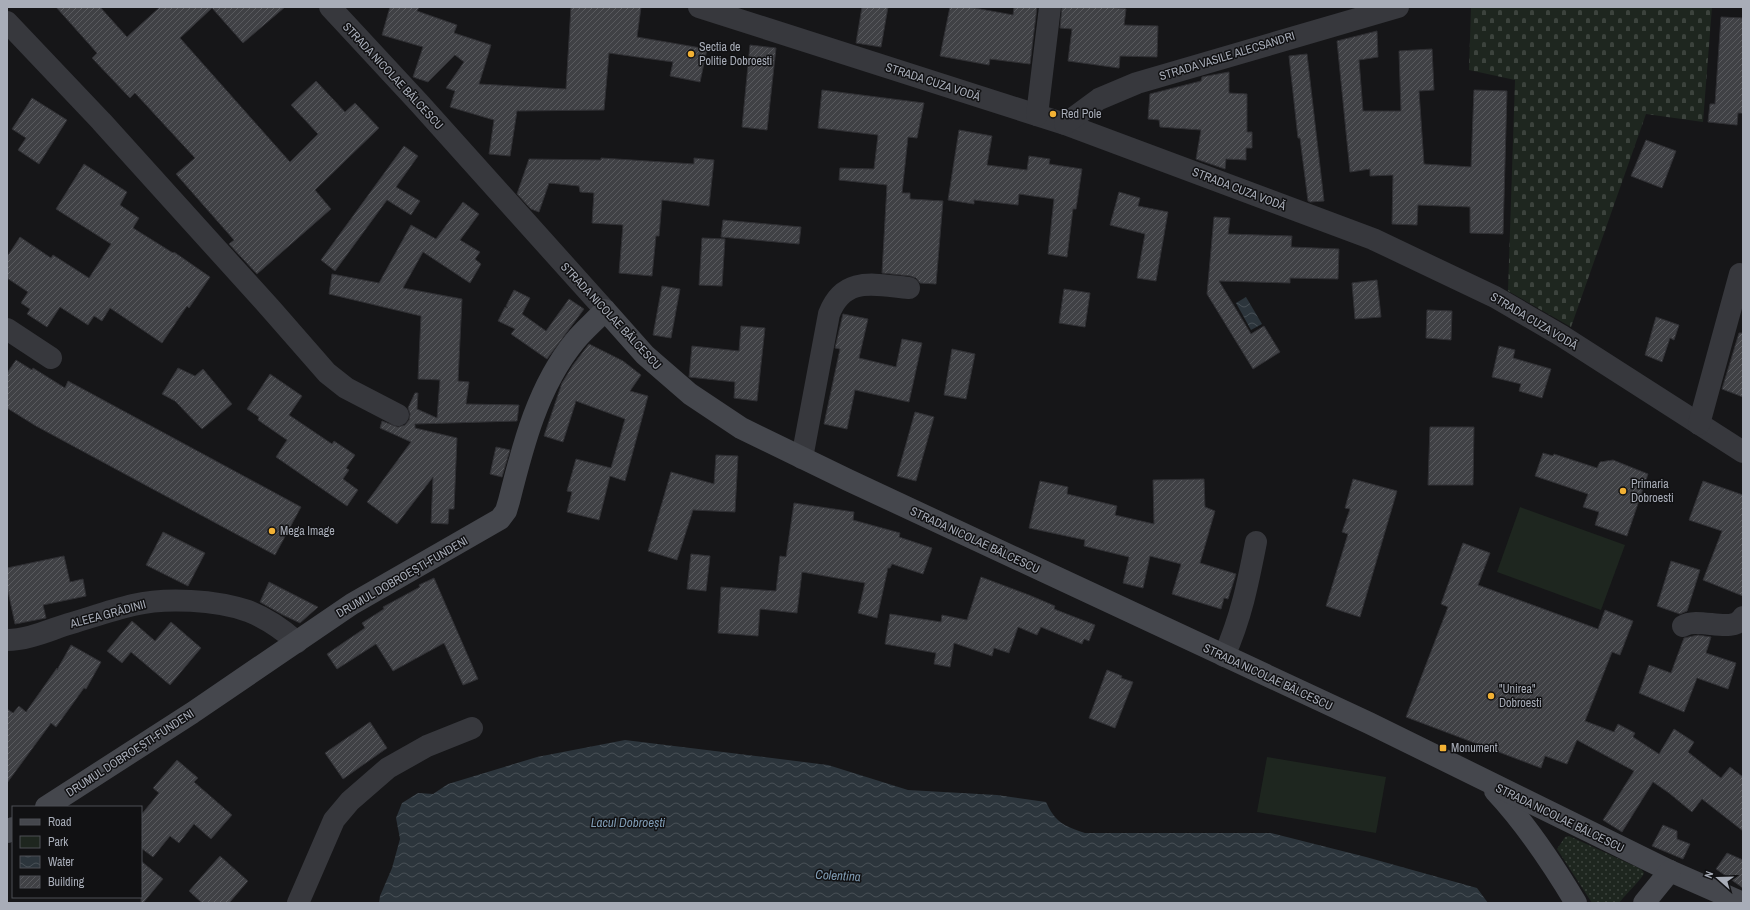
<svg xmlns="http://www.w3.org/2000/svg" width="1750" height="910" viewBox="0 0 1750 910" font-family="'Archivo Narrow',sans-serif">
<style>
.grass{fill:url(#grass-dots)}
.cemetery{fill:url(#cemetery-stones)}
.park{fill:#1e261f}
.water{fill:url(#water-waves)}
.building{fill:url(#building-hatch);stroke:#303034}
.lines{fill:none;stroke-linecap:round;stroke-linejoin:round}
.street{stroke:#37383d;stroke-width:22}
.secondary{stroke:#45474d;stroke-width:22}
.poi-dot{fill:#f2b134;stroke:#111113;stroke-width:1.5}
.labels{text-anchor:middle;stroke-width:3;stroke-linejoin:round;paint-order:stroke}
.poi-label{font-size:12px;fill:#a8adb8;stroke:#111113;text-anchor:start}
.street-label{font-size:12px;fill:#a8adb8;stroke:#111113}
.water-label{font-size:13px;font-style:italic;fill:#7f9bb3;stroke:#111113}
</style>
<defs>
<pattern id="grass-dots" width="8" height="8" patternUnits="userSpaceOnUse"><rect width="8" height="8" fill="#1e261f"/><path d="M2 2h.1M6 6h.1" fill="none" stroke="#3c433d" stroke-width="1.8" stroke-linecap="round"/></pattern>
<pattern id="cemetery-stones" width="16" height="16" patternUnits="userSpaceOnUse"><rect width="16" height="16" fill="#1e261f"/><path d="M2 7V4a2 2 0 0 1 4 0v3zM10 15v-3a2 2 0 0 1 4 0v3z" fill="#3c433d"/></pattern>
<pattern id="water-waves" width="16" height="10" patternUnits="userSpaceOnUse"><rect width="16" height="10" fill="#2c353c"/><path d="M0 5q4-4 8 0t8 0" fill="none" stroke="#485056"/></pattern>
<pattern id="building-hatch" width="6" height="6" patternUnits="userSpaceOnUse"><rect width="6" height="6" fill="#404145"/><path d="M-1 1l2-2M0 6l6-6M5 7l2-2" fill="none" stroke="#595a5e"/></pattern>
</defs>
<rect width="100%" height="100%" fill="#161618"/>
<path class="grass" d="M1569,836L1641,869L1644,873C1643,878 1624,896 1619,903H1592L1557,849L1565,837Z"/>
<path class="cemetery" d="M1471,7H1712L1703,122L1646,114L1571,327L1508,291L1515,80L1469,70Z"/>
<g class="park">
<path d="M1520,507L1625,545L1601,610L1497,572Z"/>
<path d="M1267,757L1386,777L1376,833L1257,812Z"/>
</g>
<g class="water">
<path d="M1246,297L1262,324L1251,330L1236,303Z"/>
<path d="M625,740L828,765L908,790L997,795L1046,802C1055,822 1064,826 1085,833H1271L1366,857L1477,888L1488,903H379L380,896L392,868L400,839L396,818L402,803L418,793L433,794L448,784L537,757Z"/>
</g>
<g class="building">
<path d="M56,7H100L127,37L160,7H285L243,43L212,8L180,38L290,162L318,134L291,105L316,81L345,112L355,103L379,128L315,190L331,209L257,274L229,244L234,240L176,174L195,158L135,93L130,98L92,58L97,53Z"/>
<path d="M390,7H419L417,11L457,25L454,33L491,45L479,84L566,89L571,7H641L637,37L707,49L700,82L670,76L673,62L609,53L604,110L517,111L510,156L489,154L494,120L450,107L455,91L446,88L464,62L455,55L428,82L413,77L423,47L382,35Z"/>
<path d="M862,7H888L881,47L856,43Z"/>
<path d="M950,7H969L1013,15L1014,7H1037L1030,64L990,59L989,65L940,56Z"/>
<path d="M1062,7H1110L1126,9L1124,25L1158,26L1157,57L1120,56L1119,68L1068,61L1072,29L1060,28Z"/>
<path d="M1721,17L1743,18V113H1738L1737,125L1708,122L1710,104H1715Z"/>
<path d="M1377,31L1378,57L1359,60L1363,111H1401L1399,51L1432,49L1434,90L1419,91L1424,164L1471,167L1474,90L1507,91L1503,234L1470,233V207L1418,205L1417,225L1392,224L1393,175L1370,176V169L1350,172L1337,41Z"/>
<path d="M750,45L776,48L767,130L742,127Z"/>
<path d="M1307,54L1324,201L1310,202L1308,201L1300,138H1298L1289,56Z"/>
<path d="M1229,72V93L1247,94V132H1252V148H1246V160L1226,159L1225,169L1196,159L1201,130L1160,127L1159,120L1148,119L1150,94L1201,81L1202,77L1207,76Z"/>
<path d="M822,90L924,103L917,138L908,137L902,193H910V199L943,201L936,284L920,283L916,278L910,276L882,273L887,185L839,180L840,168L874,169L878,135L818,128Z"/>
<path d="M32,98L67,120L39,164L18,150L26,138L12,129Z"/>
<path d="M959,130L992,136L987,165L1027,170L1029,156L1050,159L1049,164L1082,169L1076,209H1073L1067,257L1048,254L1054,199L1019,194L1018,205L974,200V204L948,200Z"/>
<path d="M1646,140L1676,151L1662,188L1631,176Z"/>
<path d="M404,146L418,156L396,187L420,201L411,215L387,200L335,271L321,260Z"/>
<path d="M601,158L694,164V158L714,160L709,206L662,200L659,236H656L652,276L619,273L623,225L592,223L594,193L580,192L579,186L549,183L539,212L531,209L517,194L529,159L601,160Z"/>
<path d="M84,164L127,192L120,205L139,218L133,228L173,253L174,252L210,277L189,308L187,306L162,343L110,308L102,321L94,316L88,325L60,307L47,327L27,314L30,309L21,303L28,292L7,278V257L20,237L51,258L53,255L89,278L111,244L56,209Z"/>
<path d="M1119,192L1140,198L1138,206L1168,212L1156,281L1137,278L1145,234L1110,225Z"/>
<path d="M463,202L479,214L460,240L480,252L475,259L481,264L470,283L423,252L403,288L462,299L458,381L469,382L466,404L519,405L517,421L415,424V428L457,438L454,509H449L448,524L431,523L433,477L397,524L367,502L411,442L380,428L382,421L398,427L405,425L409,420L410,414L408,408L415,393H418L417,409L437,418L440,380L418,379L421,316L329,294L332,274L379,283L411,225L436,239Z"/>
<path d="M1214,217L1230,218L1228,234L1292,236L1291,247L1339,249L1338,279L1290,278V283L1219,281L1251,334L1264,326L1280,352L1253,369L1207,294Z"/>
<path d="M723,220L801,227L799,244L721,237Z"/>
<path d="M702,238L725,239L722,286L699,285Z"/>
<path d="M1377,280L1381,317L1355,319L1352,283Z"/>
<path d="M662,286L680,289L671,338L653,335Z"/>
<path d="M1064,289L1090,293L1085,327L1059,323Z"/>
<path d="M514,290L530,298L522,314L546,331L569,299L584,309L547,359L511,334L515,329L498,321L505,307L508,308L506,306Z"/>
<path d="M1427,310L1452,311L1451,340L1426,338Z"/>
<path d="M843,314L868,319L859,358L896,367L902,339L922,343L909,402L855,390L847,429L824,424L840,349L835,348Z"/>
<path d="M1656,317L1679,325L1674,340L1670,338L1662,362L1645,355Z"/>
<path d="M741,326L765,328L757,401L734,398L735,382L689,377L692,346L739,351Z"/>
<path d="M1739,333H1743V397L1722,389Z"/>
<path d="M589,344L623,361L641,375L630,391L648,396L625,481L610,476L599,520L567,512L572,492L567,491L576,459L611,468L625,419L576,401L563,442L544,436L562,383L573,365Z"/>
<path d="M1499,346L1515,350L1513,358L1551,369L1542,398L1519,391L1521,384L1492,377Z"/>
<path d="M952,349L975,354L966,399L944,395Z"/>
<path d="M16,360L32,370L33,368L65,388L68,381L301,507L275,555L36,426L7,408V373Z"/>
<path d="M178,368L195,376L203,369L232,404L202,429L175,401L162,394Z"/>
<path d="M270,374L302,396L289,415L332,444L334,441L355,455L346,468L349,470L343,479L358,490L347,506L276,457L287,440L258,420L259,417L247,409Z"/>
<path d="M915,412L934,417L916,481L897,476Z"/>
<path d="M1430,427H1474L1473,485H1428Z"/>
<path d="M496,447L510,450L502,477L490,474Z"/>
<path d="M1543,453L1553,456L1554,454L1597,468L1600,462L1613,460L1648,474L1627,536L1595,525L1599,512L1583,507L1588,494L1535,476Z"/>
<path d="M716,455L738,456L735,512L693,510L677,560L648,551L671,472L714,484Z"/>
<path d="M1204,479L1205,507L1215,511L1200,563L1236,574L1228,599L1224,598L1221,609L1172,594L1181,564L1150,556L1143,588L1123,583L1129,557L1084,546L1085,540L1029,528L1040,481L1068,487L1067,494L1117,506L1115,515L1154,524L1153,480Z"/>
<path d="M1353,479L1397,491L1360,617L1326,606L1348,534L1342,532L1350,509L1345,508Z"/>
<path d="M1703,481L1743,495V596L1703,580L1722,531L1689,520Z"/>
<path d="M794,503L854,512L853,520L900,533L899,537L932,548L923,574L892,564L890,568H888L877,618L858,613L865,583L802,572L797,613L760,609L758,636L718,633L721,587L776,591L780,556L786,557Z"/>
<path d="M163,532L205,553L188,586L146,565Z"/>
<path d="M1463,543L1490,553L1478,585L1598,629L1605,610L1633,621L1620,655L1612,652L1585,721L1614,732L1618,724L1635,733L1633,737L1659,754L1674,729L1694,742L1688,752L1721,778L1730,767L1743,777V831L1702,799L1692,812L1669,793L1653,782L1622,832L1603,820L1634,771L1577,740L1567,764L1545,756L1541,768L1406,717L1448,607L1441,604Z"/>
<path d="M691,554L710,556L706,591L687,589Z"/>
<path d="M64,556L70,582L83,579L86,596L43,605L46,618L15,624L7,586V568Z"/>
<path d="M1671,561L1700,570L1687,611L1680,614L1657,606Z"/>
<path d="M981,577L1029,595L1055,606L1054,609L1095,625L1089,641L1084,639L1082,644L1041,627L1037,635L1018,627L1009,653L994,648L992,656L954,643L950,667L934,664L936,653L885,644L890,614L941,622L942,615L967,620Z"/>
<path d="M434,578L478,679L463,685L444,643L393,671L376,644L337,669L327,654L365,628L362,623L384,609L383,607L420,587L419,585Z"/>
<path d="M269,582L318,607L300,623L283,615L260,602Z"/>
<path d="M132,621L155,641L171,622L201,648L170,685L131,652L122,663L107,651Z"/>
<path d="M1698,635L1711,637L1706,653L1736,663L1728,689L1697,678L1684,712L1639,693L1649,665L1671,673L1684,638Z"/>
<path d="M71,645L101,662L86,689L84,688L56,727L51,723L7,783V709L13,713L19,706L26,712L57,668V670Z"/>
<path d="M1107,670L1122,676L1121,678L1133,682L1115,728L1089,718Z"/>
<path d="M370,722L387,748L343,779L325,753Z"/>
<path d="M177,760L198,778L194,782L232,815L211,839L194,824L179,843L170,836L153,857L141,848V815L159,793L153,788Z"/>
<path d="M1663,825L1677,831V839L1690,844L1683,859L1652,846Z"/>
<path d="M1727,853L1743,860V888L1716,869Z"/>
<path d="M220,856L248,881L229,903H202L189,891Z"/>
<path d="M141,861L163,879L143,903H141Z"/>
</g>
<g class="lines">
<g class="street">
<path d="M330,7L420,104L605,310"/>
<path d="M699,7L1065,124L1373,239L1495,297L1562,336L1743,452"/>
<path d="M7,22L101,121L271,309L327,373L346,388L398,415"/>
<path d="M1037,115L1050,7"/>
<path d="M1065,124L1099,99L1137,83L1398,7"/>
<path d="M7,329L51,358"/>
<path d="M1699,424L1740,274"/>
<path d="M802,458L829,314C844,275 875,285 909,288"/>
<path d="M1683,626C1699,616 1733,635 1743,617"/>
<path d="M7,640C29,640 51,629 72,623C92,617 112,610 133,605C166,597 216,600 248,611C266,618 282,629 297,642"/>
<path d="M1224,656C1241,618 1248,583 1256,542"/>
<path d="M298,903L334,820L350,801L388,768L427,746L472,728"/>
</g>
<g class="secondary">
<path d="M1495,791C1527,825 1552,863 1576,903"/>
<path d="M46,807L192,713L352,604L500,519L506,511L509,501C523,445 538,386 575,341C584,330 595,321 605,310L645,355L690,394L741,428L848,480L1369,723L1670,871L1743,903"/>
<path d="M7,832L13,828"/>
<path d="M1644,903L1670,871"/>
</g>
</g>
<g class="poi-dot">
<circle cx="691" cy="54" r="4"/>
<circle cx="1053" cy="114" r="4"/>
<circle cx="1623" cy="491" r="4"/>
<circle cx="272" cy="531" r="4"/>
<circle cx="1491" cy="696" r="4"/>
<rect x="1439" y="744" width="8" height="8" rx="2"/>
</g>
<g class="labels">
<g class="poi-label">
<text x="699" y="51">Sectia de<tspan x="699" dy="14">Politie Dobroesti</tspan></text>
<text x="1061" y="118">Red Pole</text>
<text x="1631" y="488">Primaria<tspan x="1631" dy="14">Dobroesti</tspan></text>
<text x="280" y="535">Mega Image</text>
<text x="1499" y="693">"Unirea"<tspan x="1499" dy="14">Dobroesti</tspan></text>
<text x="1451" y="752">Monument</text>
</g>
<g class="street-label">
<text transform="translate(1227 56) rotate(-17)" y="4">STRADA VASILE ALECSANDRI</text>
<text transform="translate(393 76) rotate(47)" y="4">STRADA NICOLAE BĂLCESCU</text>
<text transform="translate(933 82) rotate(18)" y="4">STRADA CUZA VODĂ</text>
<text transform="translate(1239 189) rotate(21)" y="4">STRADA CUZA VODĂ</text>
<text transform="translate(611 316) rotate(47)" y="4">STRADA NICOLAE BĂLCESCU</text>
<text transform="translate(1534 321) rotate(31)" y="4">STRADA CUZA VODĂ</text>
<text transform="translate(975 540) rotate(25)" y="4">STRADA NICOLAE BĂLCESCU</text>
<text transform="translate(402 577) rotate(-30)" y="4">DRUMUL DOBROEȘTI-FUNDENI</text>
<text transform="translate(108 614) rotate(-15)" y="4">ALEEA GRĂDINII</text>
<text transform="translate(1268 677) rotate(25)" y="4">STRADA NICOLAE BĂLCESCU</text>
<text transform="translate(130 753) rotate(-33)" y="4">DRUMUL DOBROEȘTI-FUNDENI</text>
<text transform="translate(1560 818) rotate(26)" y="4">STRADA NICOLAE BĂLCESCU</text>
</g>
<g class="water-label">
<text x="628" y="827">Lacul Dobroești</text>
<text transform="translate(838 875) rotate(3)" y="5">Colentina</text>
</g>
</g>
<rect width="1750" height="910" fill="none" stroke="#a8adb8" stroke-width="16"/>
<rect x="12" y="806" width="130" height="92" fill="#111113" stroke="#4d4f55"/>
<rect x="20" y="819" width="20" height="6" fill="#45474d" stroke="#4d4f55"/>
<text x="48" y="826" font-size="12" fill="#a8adb8">Road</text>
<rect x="20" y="836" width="20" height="12" fill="#1e261f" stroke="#4d4f55"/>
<text x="48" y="846" font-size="12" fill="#a8adb8">Park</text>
<rect x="20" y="856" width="20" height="12" fill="url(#water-waves)" stroke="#4d4f55"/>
<text x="48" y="866" font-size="12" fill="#a8adb8">Water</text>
<rect x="20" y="876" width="20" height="12" fill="url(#building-hatch)" stroke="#4d4f55"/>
<text x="48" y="886" font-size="12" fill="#a8adb8">Building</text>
<g transform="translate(1718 878) rotate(290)" stroke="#111113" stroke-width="3" paint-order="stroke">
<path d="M0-3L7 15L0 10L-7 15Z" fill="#a8adb8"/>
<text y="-6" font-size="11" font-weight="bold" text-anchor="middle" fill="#a8adb8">N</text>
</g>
</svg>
